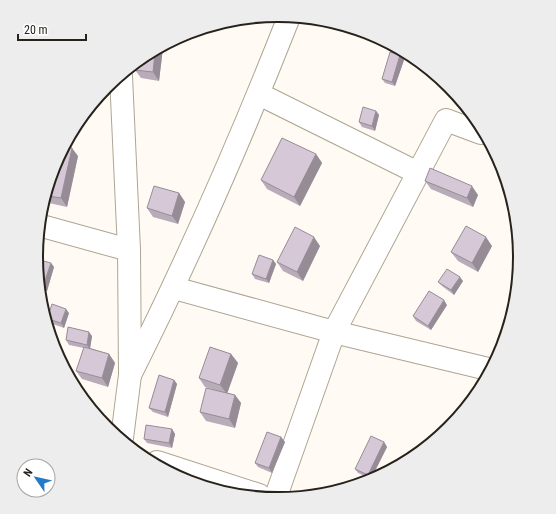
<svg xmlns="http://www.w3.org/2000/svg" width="556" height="514" viewBox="0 0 556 514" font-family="'Roboto Condensed',sans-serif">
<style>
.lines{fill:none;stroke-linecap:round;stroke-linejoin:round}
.minor-casing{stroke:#aea593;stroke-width:24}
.tertiary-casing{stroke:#aea593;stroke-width:24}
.minor{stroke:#fff;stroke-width:22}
.tertiary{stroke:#fff;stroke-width:22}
.wall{fill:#b9acb9}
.shaded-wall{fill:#968c96}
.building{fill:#d7c8d7;stroke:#968c96}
.rim{fill:none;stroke:#27231c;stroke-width:2}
</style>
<rect width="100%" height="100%" fill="#fffbf4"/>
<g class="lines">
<defs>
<g id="minor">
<path d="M259,94L418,173"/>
<path d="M42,226L129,250"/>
<path d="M174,288L334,332L488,369"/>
<path d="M130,375C189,258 241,139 289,17"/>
<path d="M157,462L259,495"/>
<path d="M275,499L334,332L446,120L481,133"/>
</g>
<path id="tertiary" d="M121,76L129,250L130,375L122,438"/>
</defs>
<use href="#minor" class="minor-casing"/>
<use href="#tertiary" class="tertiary-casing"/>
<use href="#minor" class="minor"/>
<use href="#tertiary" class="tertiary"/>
</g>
<g class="wall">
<path d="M163,48L159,81L141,78L135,70Z"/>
<path d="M400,55L404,60L395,86L385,83L382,79Z"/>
<path d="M376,111L379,115L375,131L362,127L359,122Z"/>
<path d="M316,154L322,163L300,206L267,189L261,180Z"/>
<path d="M78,156L67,207L49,203L47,201L55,164Z"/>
<path d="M425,181L478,195L473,207L431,189Z"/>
<path d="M179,193L185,202L178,224L153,217L147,208Z"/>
<path d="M320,246L303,281L283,271L277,262Z"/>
<path d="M492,246L478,272L458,261L451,252Z"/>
<path d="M273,260L276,264L269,283L255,279L252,274Z"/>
<path d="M51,263L54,267L47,291L43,290L38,267Z"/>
<path d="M463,281L454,295L442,286L438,282Z"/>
<path d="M447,305L431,330L416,321L413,316Z"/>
<path d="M69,313L64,328L50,323L49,321L48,316Z"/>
<path d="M92,336L90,348L109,354L115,363L108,387L82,379L76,371L84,348L69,345L66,340Z"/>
<path d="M231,354L238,363L227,393L235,395L241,403L235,428L206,421L200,412L215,390L205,387L199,378Z"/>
<path d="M174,380L177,384L168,417L153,412L149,408Z"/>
<path d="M172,429L175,434L172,448L147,443L144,439Z"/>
<path d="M281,437L285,442L272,473L258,467L255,463Z"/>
<path d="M384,442L387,447L371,479L358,473L355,469Z"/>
</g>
<g class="shaded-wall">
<path d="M163,48L159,81L153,72L155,53Z"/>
<path d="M400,55L404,60L395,86L392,82Z"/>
<path d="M376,111L379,115L375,131L372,126Z"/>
<path d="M72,148L78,156L67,207L61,198Z"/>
<path d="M316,154L322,163L300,206L294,197Z"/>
<path d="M472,186L478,195L473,207L467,198Z"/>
<path d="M179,193L185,202L178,224L172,216Z"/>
<path d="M314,237L320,246L303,281L297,272Z"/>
<path d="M486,237L492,246L478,272L472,263Z"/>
<path d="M273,260L276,264L269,283L266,279Z"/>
<path d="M51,263L54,267L47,291L43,286Z"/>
<path d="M460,277L463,281L454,295L451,290Z"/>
<path d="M444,300L447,305L431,330L428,326Z"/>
<path d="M66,309L69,313L64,328L61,323Z"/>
<path d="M89,332L92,336L90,349L87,345Z"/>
<path d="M109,354L115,363L108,387L102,378Z"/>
<path d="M231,354L238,363L227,394L220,385Z"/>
<path d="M174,380L177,384L168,417L165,412Z"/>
<path d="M235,395L241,403L235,428L229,419Z"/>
<path d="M172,429L175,434L172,448L169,443Z"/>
<path d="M281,437L285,442L272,473L269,468Z"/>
<path d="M384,442L387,447L371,479L368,475Z"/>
</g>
<g class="building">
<path d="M390,52L400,55L392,82L382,79Z"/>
<path d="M155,53L153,72L135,70V67Z"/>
<path d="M363,107L376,111L372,126L359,122Z"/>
<path d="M282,138L316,154L294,197L261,180Z"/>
<path d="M66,146L72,148L61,198L48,196L55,164Z"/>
<path d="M430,168L472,186L467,198L425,181Z"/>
<path d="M154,186L179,193L172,216L147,208Z"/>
<path d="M466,226L486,237L472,263L451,252Z"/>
<path d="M295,227L314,237L297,272L277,262Z"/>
<path d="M259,255L273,260L266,279L252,274Z"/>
<path d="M40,260L51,263L43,286H42L38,267Z"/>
<path d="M447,269L460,277L451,290L438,282Z"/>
<path d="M429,291L444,300L428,326L413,316Z"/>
<path d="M52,304L66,309L61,323L48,319V316Z"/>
<path d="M68,327L89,332L87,345L66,340Z"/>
<path d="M84,347L109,354L102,378L76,371Z"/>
<path d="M210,347L231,354L220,385L199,378Z"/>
<path d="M159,375L174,380L165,412L149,408Z"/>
<path d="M206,388L235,395L229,419L200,412Z"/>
<path d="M146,425L172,429L169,443L144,439Z"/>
<path d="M267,432L281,437L269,468L255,463Z"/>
<path d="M371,436L384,442L368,475L355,469Z"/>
</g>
<path d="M0 0H556V514H0ZM43 257a235 235 0 1 1 470 0a235 235 0 1 1-470 0Z" fill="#eeeded" fill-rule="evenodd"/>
<path class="rim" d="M43 257a235 235 0 1 1 470 0a235 235 0 1 1-470 0Z"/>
<g transform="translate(36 478) rotate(304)"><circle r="19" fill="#ffffff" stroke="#a9a7a4"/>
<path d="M0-3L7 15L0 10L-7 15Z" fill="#2579c7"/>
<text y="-6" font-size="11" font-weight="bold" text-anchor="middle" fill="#27231c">N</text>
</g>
<path d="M18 34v6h68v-6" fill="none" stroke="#27231c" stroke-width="2"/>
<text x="24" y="34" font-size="12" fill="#27231c" stroke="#ffffff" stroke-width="3" paint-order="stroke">20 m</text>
</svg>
